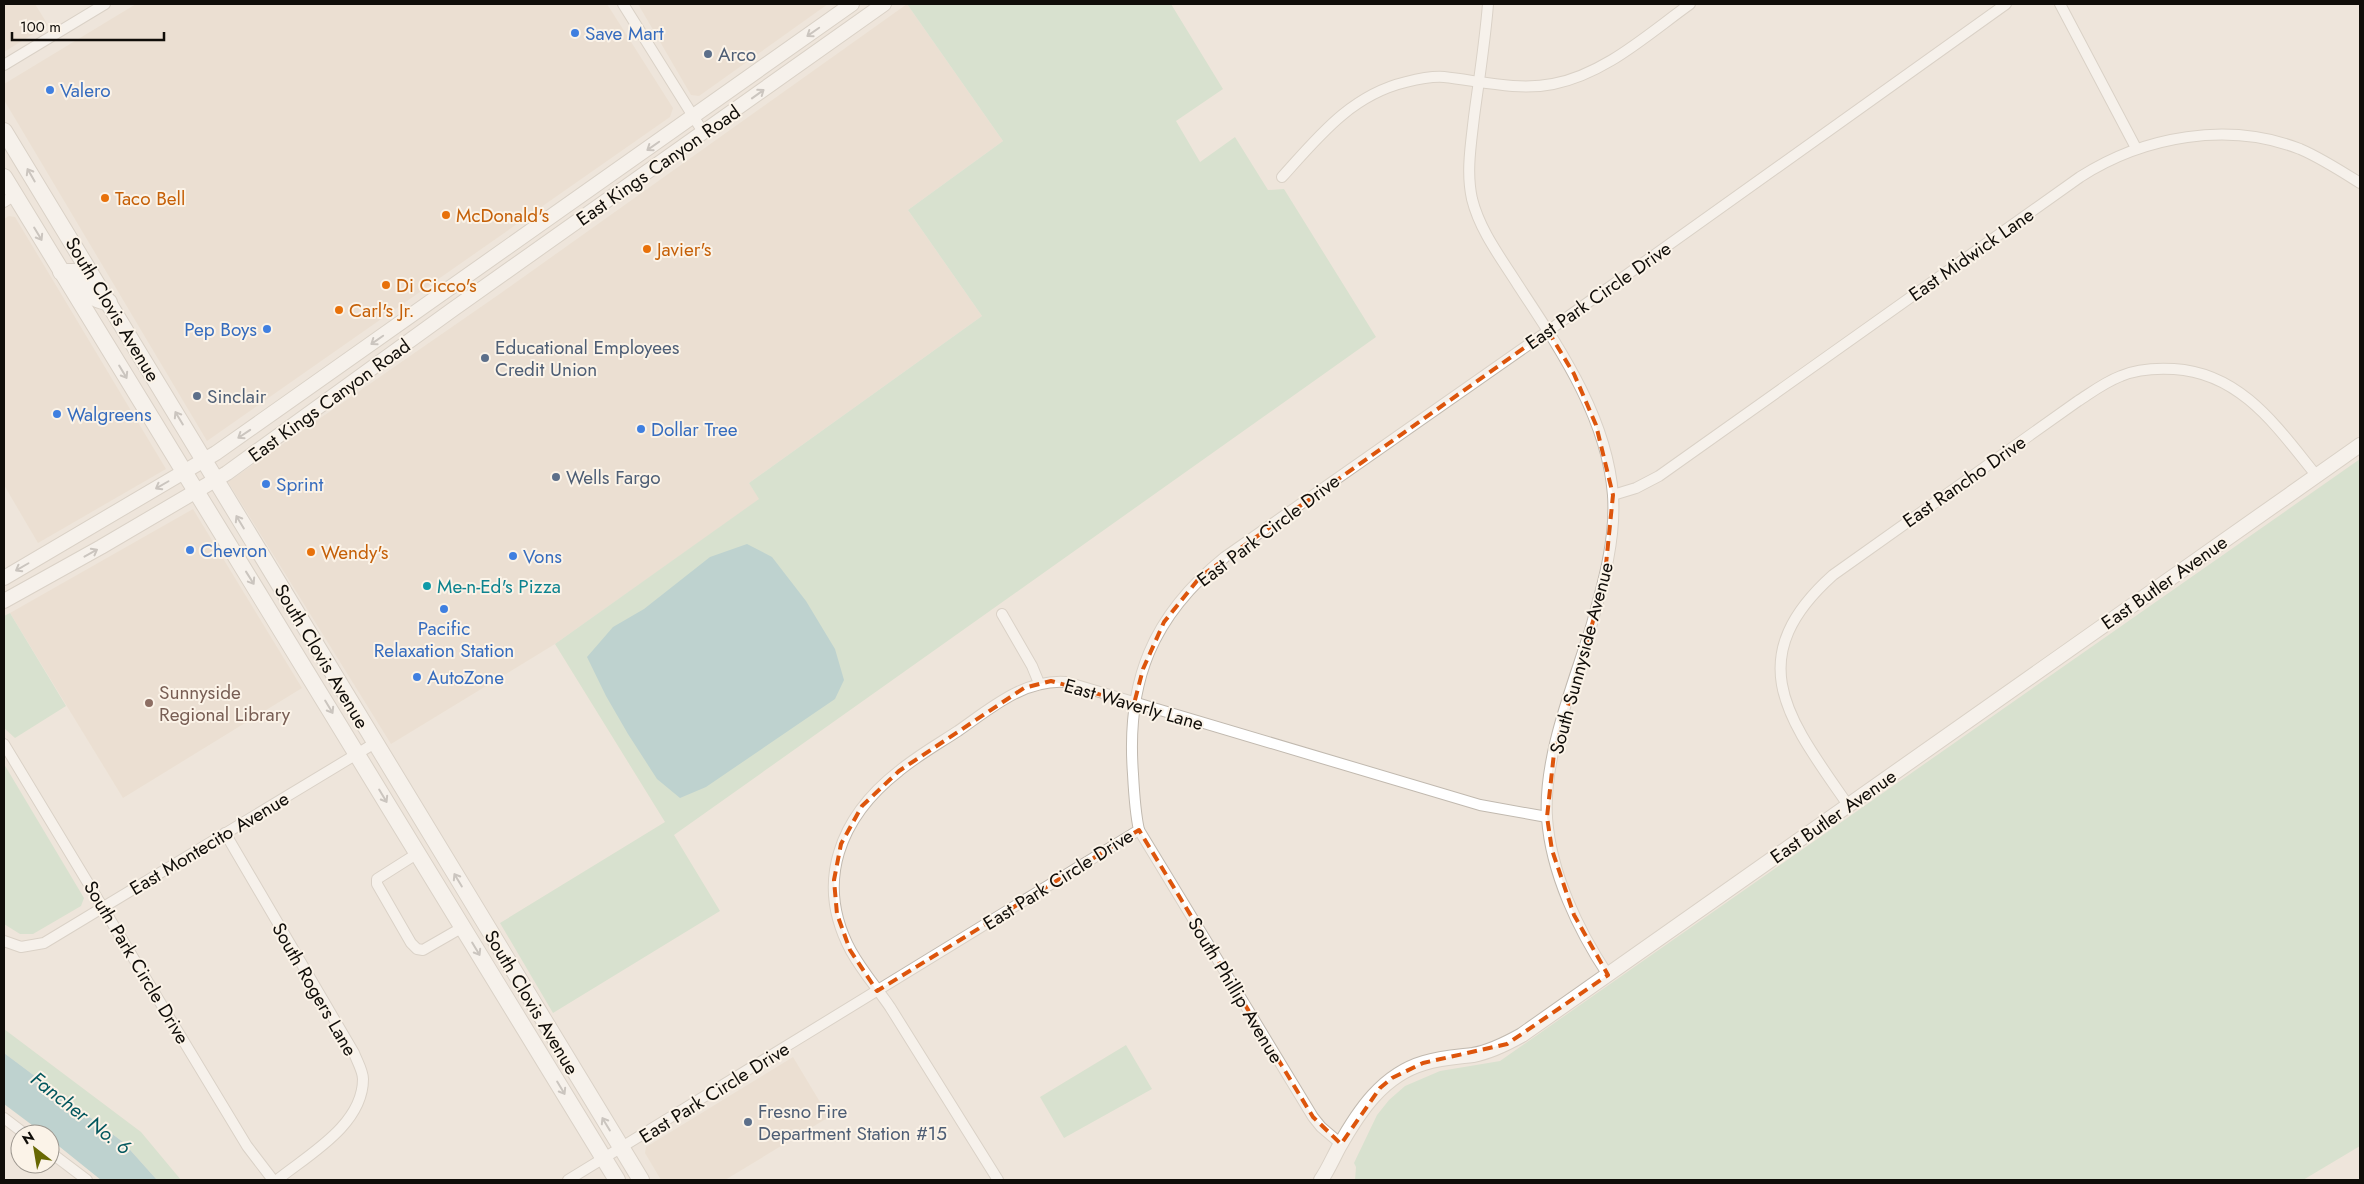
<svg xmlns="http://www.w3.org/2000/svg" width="2364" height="1184" viewBox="0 0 2364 1184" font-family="Jost,sans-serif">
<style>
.built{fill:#e6d8c8}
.green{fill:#bddbc1}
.water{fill:#83bbc0}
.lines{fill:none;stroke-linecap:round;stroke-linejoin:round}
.street-casing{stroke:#c1b9af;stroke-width:12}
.secondary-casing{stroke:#c1b9af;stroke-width:16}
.primary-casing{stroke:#c1b9af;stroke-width:18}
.street{stroke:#fff;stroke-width:10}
.secondary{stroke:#fff;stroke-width:14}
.primary{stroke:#fff;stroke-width:16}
.oneway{stroke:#9f9e9d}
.marked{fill:none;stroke:#dd550c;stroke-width:4;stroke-dasharray:10 6;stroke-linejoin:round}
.shop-dot{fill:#3f7fe0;stroke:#fbf3e8;stroke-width:2}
.service-dot{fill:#5c6f8a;stroke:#fbf3e8;stroke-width:2}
.food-dot{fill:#e8710a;stroke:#fbf3e8;stroke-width:2}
.culture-dot{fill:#0f9aa8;stroke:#fbf3e8;stroke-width:2}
.education-dot{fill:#8d6e63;stroke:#fbf3e8;stroke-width:2}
.labels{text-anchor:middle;stroke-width:4;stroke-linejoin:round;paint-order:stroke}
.shop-label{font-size:19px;fill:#366cbe;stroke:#fbf3e8;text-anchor:start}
.service-label{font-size:19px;fill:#4e5e75;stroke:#fbf3e8;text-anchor:start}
.street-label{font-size:19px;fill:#100d09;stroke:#fbf3e8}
.food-label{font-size:19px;fill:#c56008;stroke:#fbf3e8;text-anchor:start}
.culture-label{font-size:19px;fill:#0d838f;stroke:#fbf3e8;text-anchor:start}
.education-label{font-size:19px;fill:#785e54;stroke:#fbf3e8;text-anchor:start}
.water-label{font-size:20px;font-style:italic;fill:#03575e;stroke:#fbf3e8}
</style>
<rect width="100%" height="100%" fill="#eee5db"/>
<g class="built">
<path d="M4,4H35L48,25L4,52Z"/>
<path d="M136,4H607L673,108L670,117L207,441L4,100V84Z"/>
<path d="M638,4H828L699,96L691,95Z"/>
<path d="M907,4L1003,141L908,210L982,316L749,483L760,499L555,644L391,744L228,482L501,293Z"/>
<path d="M9,216L15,217L166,469L38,543L4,485V219Z"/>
<path d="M193,509L302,688L123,798L10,613Z"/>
<path d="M793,1057L829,1117L725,1180H661L645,1153L646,1147Z"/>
</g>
<g class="green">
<path d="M907,4H1171L1223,89L1176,121L1200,162L1235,137L1268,190L1284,189L1376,337L674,835L720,911L553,1013L500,923L665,822L555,644L759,499L749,483L982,316L908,210L1003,141Z"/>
<path d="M2360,459V1146L2303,1180H1355L1356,1167L1354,1163L1377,1115L1389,1100L1405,1086L1440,1071L1500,1061Z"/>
<path d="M10,613L66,706L15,738L4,728V616Z"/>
<path d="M4,764L84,898L81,906L33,934H20L4,924Z"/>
<path d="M4,1029L141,1132L181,1180H157L123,1142L4,1053Z"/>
<path d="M1126,1045L1152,1089L1064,1138L1040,1097Z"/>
</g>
<g class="water">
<path d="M747,544L772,557L806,601L835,649L844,680L835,699L706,787L680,798L657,779L628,734L606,696L587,657L613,627L644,609L710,557Z"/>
<path d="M4,1053L123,1142L157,1180H101L50,1139V1134H44L4,1104Z"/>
</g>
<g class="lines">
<defs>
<g id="street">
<path d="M623,4L703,132"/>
<path d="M1488,4C1485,42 1479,79 1474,117C1471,144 1466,172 1472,199C1480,231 1501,258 1518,285C1560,349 1607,417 1613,495C1616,540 1603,584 1591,627C1573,685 1543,757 1547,818C1551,873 1578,930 1608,975"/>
<path d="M2060,4L2136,148"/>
<path d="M4,65L105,4"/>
<path d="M1282,177C1318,137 1351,95 1406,82C1418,79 1431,76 1444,77C1480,81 1517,91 1553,84C1605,74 1648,34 1690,4"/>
<path d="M4,202L15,195"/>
<path d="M1613,495L1636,488L1659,476L2080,177C2144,136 2228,121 2300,149C2321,158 2341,171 2360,183"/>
<path d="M1002,614L1032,666L1039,683"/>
<path d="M4,744L247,1146L273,1180"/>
<path d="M1848,805C1790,721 1738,660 1833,575L2078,401C2092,392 2105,382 2121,376C2137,369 2156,368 2174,369C2241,373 2277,427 2316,475"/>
<path d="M1139,830L1313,1117L1321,1127L1341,1144"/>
<path d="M225,833L354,1053C357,1061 363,1071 363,1079C363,1125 308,1155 277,1180"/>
<path d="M418,853L377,879V884L411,943L417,949L423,950L463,927"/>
<path d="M4,941L21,947L44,943L375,743"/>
<path d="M4,1118L25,1134"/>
<path d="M50,1152L87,1180"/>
<path d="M568,1180L1139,830C1135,812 1134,793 1133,774C1126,681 1152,616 1225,557L1548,331L2006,4"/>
<path d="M998,1180L890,1007C877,988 862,971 851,951C814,882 840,817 899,771C917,756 938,744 958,731C991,708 1024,679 1066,682L1480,805L1547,817"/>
</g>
<g id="secondary">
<path d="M4,578L216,453L852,4"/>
<path d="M4,601L101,547L227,473L452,310L884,4"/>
<path d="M1321,1180C1328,1170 1333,1158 1339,1147C1359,1111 1383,1075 1424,1063C1440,1058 1456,1057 1473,1055C1490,1052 1506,1044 1522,1035L2360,445"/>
</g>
<g id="primary">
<path d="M4,131L641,1180"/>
<path d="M4,177L617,1180"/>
<path d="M61,272H75C85,287 89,301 109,302"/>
</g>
</defs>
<use href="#street" class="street-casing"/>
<use href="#secondary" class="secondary-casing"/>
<use href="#primary" class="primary-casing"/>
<use href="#street" class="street"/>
<use href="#secondary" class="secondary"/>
<use href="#primary" class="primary"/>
</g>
<defs><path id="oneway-shaft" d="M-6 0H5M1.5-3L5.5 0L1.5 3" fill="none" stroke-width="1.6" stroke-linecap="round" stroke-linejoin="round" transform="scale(1.25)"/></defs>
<g class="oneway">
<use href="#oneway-shaft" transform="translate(813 32) rotate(145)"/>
<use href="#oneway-shaft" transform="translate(758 94) rotate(-36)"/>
<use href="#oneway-shaft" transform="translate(653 146) rotate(145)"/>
<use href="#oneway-shaft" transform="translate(31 175) rotate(-120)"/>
<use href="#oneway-shaft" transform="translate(38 234) rotate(59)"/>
<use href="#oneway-shaft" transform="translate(377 340) rotate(145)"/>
<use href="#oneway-shaft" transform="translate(123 372) rotate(59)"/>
<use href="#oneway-shaft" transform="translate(179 418) rotate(-121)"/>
<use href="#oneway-shaft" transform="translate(244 434) rotate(146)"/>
<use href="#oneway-shaft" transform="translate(162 485) rotate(150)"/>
<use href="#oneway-shaft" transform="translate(240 522) rotate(-121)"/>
<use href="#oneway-shaft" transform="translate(91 553) rotate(-29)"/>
<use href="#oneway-shaft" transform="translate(22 567) rotate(150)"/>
<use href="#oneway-shaft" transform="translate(250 578) rotate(58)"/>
<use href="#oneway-shaft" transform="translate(329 707) rotate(59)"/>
<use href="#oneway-shaft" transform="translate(383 796) rotate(59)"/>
<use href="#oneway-shaft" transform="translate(458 880) rotate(-121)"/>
<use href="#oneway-shaft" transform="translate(476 949) rotate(59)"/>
<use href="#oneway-shaft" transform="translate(561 1088) rotate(59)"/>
<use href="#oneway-shaft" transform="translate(606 1124) rotate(-121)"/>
</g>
<path d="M0 0H2364V1184H0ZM1548,331L1574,374L1596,425L1613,495L1604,584L1554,753L1547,817L1552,850L1574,915L1608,975L1507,1044L1423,1063L1392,1078L1380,1088L1341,1144L1313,1117L1139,830L877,991L850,950L837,914L834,880L841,844L862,806L899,771L1024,688L1051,681L1134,704L1143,669L1164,622L1201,576Z" fill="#eee5db" fill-opacity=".55" fill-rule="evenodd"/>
<path class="marked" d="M1548,331L1574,374L1596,425L1613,495L1604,584L1554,753L1547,817L1552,850L1574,915L1608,975L1507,1044L1423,1063L1392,1078L1380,1088L1341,1144L1313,1117L1139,830L877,991L850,950L837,914L834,880L841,844L862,806L899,771L1024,688L1051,681L1134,704L1143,669L1164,622L1201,576Z"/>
<g class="shop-dot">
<circle cx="575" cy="33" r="5"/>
<circle cx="50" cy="90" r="5"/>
<circle cx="267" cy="329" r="5"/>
<circle cx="57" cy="414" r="5"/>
<circle cx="641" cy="429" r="5"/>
<circle cx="266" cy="484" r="5"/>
<circle cx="190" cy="550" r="5"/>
<circle cx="513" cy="556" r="5"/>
<circle cx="444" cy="609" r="5"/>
<circle cx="417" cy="677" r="5"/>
</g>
<g class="service-dot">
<circle cx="708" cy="54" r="5"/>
<circle cx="485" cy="358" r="5"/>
<circle cx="197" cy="396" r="5"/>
<circle cx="556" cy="477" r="5"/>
<circle cx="748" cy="1122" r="5"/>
</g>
<g class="food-dot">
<circle cx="105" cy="198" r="5"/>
<circle cx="446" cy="215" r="5"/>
<circle cx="647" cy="249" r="5"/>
<circle cx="386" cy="285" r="5"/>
<circle cx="339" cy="310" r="5"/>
<circle cx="311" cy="552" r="5"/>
</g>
<circle class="culture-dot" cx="427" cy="586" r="5"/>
<circle class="education-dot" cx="149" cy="703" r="5"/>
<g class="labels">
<g class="shop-label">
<text x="585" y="40">Save Mart</text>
<text x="60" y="97">Valero</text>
<text x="257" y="336" text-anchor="end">Pep Boys</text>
<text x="67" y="421">Walgreens</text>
<text x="651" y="436">Dollar Tree</text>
<text x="276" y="491">Sprint</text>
<text x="200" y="557">Chevron</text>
<text x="523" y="563">Vons</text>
<text x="444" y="635" text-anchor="middle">Pacific<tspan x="444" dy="22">Relaxation Station</tspan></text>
<text x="427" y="684">AutoZone</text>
</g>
<g class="service-label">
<text x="718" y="61">Arco</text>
<text x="495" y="354">Educational Employees<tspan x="495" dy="22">Credit Union</tspan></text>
<text x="207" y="403">Sinclair</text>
<text x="566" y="484">Wells Fargo</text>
<text x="758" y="1118">Fresno Fire<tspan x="758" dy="22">Department Station #15</tspan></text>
</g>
<g class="street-label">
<text transform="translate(658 165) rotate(-35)" y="7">East Kings Canyon Road</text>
<text transform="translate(1971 254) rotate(-35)" y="7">East Midwick Lane</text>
<text transform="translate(1598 295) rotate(-35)" y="7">East Park Circle Drive</text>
<text transform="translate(113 309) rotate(59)" y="7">South Clovis Avenue</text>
<text transform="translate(329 400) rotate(-36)" y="7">East Kings Canyon Road</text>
<text transform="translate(1964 481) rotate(-35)" y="7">East Rancho Drive</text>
<text transform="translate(1268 530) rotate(-37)" y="7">East Park Circle Drive</text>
<text transform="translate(2164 582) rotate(-35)" y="7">East Butler Avenue</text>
<text transform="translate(322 656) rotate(59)" y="7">South Clovis Avenue</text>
<text transform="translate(1581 658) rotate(-75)" y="7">South Sunnyside Avenue</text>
<text transform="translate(1134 704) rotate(16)" y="7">East Waverly Lane</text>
<text transform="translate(1833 816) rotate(-35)" y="7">East Butler Avenue</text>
<text transform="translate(209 843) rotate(-31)" y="7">East Montecito Avenue</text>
<text transform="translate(1058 879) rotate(-32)" y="7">East Park Circle Drive</text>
<text transform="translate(137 962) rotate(59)" y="7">South Park Circle Drive</text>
<text transform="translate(315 989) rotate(60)" y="7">South Rogers Lane</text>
<text transform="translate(1236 990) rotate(59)" y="7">South Phillip Avenue</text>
<text transform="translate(532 1002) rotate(59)" y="7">South Clovis Avenue</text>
<text transform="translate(714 1092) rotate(-32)" y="7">East Park Circle Drive</text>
</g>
<g class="food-label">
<text x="115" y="205">Taco Bell</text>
<text x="456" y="222">McDonald's</text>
<text x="657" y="256">Javier's</text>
<text x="396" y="292">Di Cicco's</text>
<text x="349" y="317">Carl's Jr.</text>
<text x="321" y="559">Wendy's</text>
</g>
<g class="culture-label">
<text x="437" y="593">Me-n-Ed's Pizza</text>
</g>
<g class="education-label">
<text x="159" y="699">Sunnyside<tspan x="159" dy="22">Regional Library</tspan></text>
</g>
<g class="water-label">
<text transform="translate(81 1113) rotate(38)" y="7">Fancher No. 6</text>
</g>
</g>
<rect width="2364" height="1184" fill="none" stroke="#100d09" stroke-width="10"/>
<g transform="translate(35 1149) rotate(329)"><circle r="24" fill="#fbf3e8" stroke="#9d978f"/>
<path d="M0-4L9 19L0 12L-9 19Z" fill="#686803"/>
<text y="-8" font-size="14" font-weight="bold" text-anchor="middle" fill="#100d09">N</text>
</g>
<path d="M12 32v8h152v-8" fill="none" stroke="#100d09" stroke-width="2.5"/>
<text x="20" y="32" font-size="15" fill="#100d09" stroke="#fbf3e8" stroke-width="4" paint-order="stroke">100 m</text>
</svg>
